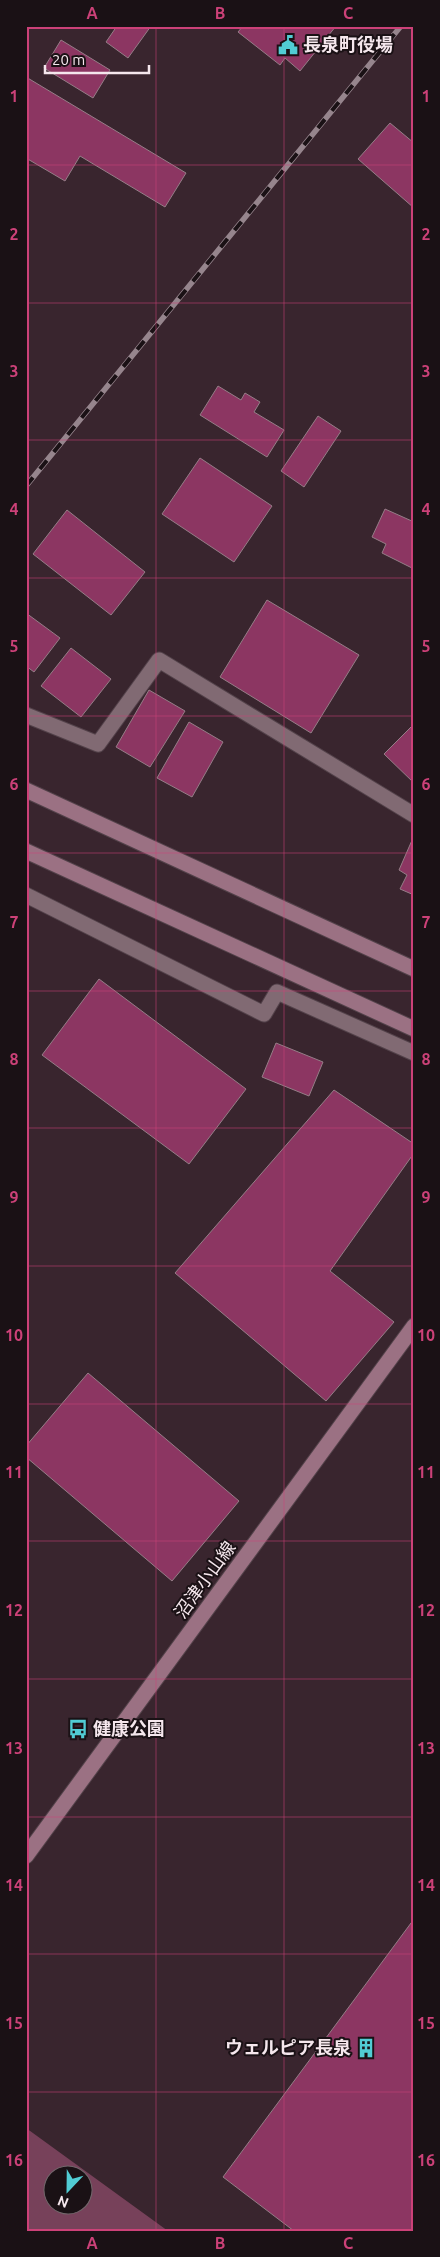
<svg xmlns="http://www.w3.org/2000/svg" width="440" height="2257" viewBox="0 0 440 2257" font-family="Ubuntu,'Noto Sans JP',sans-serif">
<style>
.green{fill:#77415a;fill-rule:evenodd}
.building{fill:#8c3662;stroke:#957d87}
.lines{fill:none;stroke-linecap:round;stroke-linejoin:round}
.street-casing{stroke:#53424a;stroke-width:17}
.secondary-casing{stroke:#53424a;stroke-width:17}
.street{stroke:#816a73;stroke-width:15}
.secondary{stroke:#9b7183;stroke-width:15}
.rail-casing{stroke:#96858d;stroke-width:5.5}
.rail{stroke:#1a1115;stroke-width:4;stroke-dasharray:11;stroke-linecap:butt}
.grid{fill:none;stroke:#cc4178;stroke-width:1;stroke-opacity:0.55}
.labels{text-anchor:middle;stroke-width:4;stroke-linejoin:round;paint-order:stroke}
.poi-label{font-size:18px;font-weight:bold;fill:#f5e7ed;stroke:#1a1115;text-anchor:start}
.street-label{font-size:18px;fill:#f5e7ed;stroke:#1a1115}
.neatline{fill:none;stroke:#cc4178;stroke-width:2}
.grid-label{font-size:16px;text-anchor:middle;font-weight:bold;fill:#cc4178}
</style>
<rect width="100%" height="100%" fill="#39252e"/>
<path class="green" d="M26,2128L168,2231H26ZM52,2174H82V2204H52Z"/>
<g class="building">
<path d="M117,26H151L128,58L106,42Z"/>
<path d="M243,26H336L300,71L285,58L280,65L238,32Z"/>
<path d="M61,40L110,70L93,98L44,68Z"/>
<path d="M26,77L186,173L165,207L80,156L65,181L26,158Z"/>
<path d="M390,123L414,143V208L358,159Z"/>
<path d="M218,386L241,400L245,393L260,402L254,412L284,430L267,457L200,415Z"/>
<path d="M318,416L341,431L304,487L281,471Z"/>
<path d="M200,458L272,506L234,562L162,514Z"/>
<path d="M385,509L414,522V569L382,553L386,544L372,537Z"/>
<path d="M67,510L145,572L111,615L33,554Z"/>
<path d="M267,600L359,655L311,733L220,677Z"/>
<path d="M26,613L60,638L34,672L26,666Z"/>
<path d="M71,648L111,679L81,717L41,686Z"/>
<path d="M149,690L185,711L150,767L116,747Z"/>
<path d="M189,722L223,742L192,797L157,778Z"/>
<path d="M414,724V783L384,754Z"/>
<path d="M413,838L414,839V895L400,889L407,875L399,870Z"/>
<path d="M99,979L246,1089L189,1164L42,1055Z"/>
<path d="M276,1043L323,1062L309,1096L262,1077Z"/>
<path d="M334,1090L414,1144V1153L330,1271L394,1322L326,1401L175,1273Z"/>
<path d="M88,1373L239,1501L172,1581L26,1457V1446Z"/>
<path d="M414,1919V2231H294L223,2177Z"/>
</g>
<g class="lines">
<defs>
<g id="street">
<path d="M26,715L98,744L159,660L414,815"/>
<path d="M26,895L264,1014L277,992L414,1053"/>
</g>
<g id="secondary">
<path d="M26,790L414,969"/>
<path d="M26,851L414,1029"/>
<path d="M26,1856L414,1326"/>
</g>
</defs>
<use href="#street" class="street-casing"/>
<use href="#secondary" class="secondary-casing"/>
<use href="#street" class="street"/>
<use href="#secondary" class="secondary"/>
<defs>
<path id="rail" d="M26,486L401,26"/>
</defs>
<use href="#rail" class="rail-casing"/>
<use href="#rail" class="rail"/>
</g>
<path class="grid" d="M156,26V2231M284,26V2231M26,165H414M26,303H414M26,440H414M26,578H414M26,716H414M26,853H414M26,991H414M26,1128H414M26,1266H414M26,1404H414M26,1541H414M26,1679H414M26,1817H414M26,1954H414M26,2092H414"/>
<defs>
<symbol id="civic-bare" viewBox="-9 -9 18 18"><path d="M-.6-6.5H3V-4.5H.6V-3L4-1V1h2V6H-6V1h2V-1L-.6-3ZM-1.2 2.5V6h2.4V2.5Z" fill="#51ccd4" stroke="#1a1115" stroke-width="2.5" paint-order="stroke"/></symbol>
<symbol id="bus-bare" viewBox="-9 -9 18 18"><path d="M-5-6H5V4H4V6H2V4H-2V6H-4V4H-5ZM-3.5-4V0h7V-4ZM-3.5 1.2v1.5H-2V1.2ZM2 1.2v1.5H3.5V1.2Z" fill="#51ccd4" stroke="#1a1115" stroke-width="2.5" paint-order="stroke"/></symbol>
<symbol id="building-bare" viewBox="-9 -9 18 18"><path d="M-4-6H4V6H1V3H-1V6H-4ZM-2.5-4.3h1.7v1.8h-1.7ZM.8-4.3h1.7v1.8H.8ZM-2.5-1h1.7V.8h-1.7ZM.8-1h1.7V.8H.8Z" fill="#51ccd4" stroke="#1a1115" stroke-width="2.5" paint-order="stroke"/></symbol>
</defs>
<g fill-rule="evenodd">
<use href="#civic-bare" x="274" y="31" width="28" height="28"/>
<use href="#bus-bare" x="64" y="1715" width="28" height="28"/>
<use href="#building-bare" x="352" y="2034" width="28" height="28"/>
</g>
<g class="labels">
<g class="poi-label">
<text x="303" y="51">長泉町役場</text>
<text x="93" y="1735">健康公園</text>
<text x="351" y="2054" text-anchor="end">ウェルピア長泉</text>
</g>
<g class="street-label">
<text transform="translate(205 1580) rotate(-54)" y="6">沼津小山線</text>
</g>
</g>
<rect width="440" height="2257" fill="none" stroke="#1a1115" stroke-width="55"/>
<g transform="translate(68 2190) rotate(202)"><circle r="24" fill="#1a1115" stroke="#72676b"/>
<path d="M0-4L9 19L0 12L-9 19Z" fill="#51ccd4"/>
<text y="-8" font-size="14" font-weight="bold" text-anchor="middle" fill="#f5e7ed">N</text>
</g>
<path d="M45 65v8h104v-8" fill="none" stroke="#f5e7ed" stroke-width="2.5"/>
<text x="52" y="65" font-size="15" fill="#f5e7ed" stroke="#1a1115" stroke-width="4" paint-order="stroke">20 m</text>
<rect x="28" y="28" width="384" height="2202" class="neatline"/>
<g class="grid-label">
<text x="92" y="19">A</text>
<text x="220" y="19">B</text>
<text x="348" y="19">C</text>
<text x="14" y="102">1</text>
<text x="426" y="102">1</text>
<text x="14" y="240">2</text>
<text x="426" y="240">2</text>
<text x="14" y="377">3</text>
<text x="426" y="377">3</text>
<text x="14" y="515">4</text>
<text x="426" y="515">4</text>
<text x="14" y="652">5</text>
<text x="426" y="652">5</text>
<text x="14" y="790">6</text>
<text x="426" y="790">6</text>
<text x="14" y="928">7</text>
<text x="426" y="928">7</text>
<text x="14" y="1065">8</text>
<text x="426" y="1065">8</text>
<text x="14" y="1203">9</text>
<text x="426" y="1203">9</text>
<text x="14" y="1341">10</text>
<text x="426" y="1341">10</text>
<text x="14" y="1478">11</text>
<text x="426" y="1478">11</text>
<text x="14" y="1616">12</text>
<text x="426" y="1616">12</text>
<text x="14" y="1754">13</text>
<text x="426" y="1754">13</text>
<text x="14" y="1891">14</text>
<text x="426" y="1891">14</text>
<text x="14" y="2029">15</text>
<text x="426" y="2029">15</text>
<text x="14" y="2166">16</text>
<text x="426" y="2166">16</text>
<text x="92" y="2249">A</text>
<text x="220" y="2249">B</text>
<text x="348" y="2249">C</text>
</g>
</svg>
